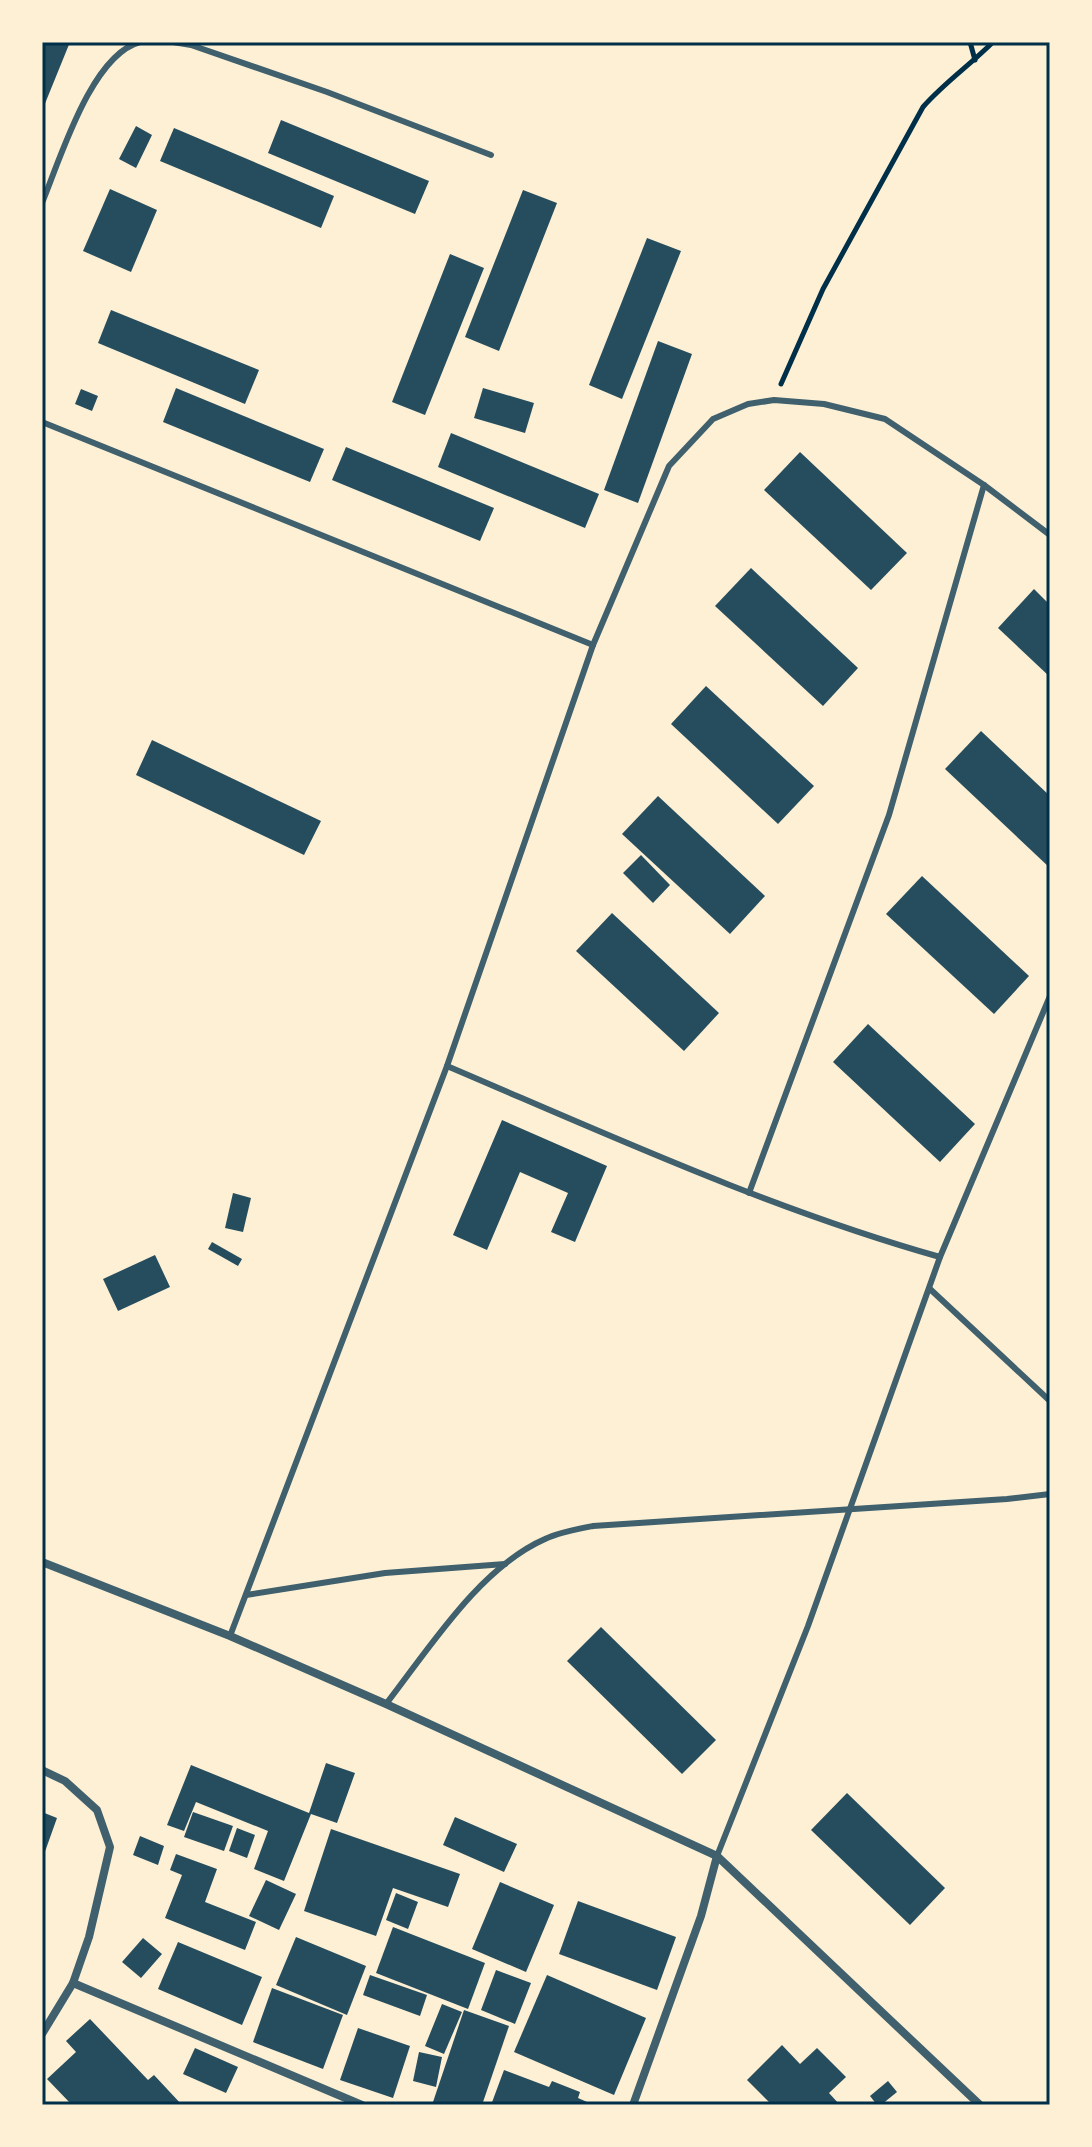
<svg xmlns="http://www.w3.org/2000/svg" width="1092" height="2147" viewBox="0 0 1092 2147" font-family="Ubuntu,sans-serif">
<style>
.building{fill:#264d5e}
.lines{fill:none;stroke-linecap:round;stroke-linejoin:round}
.path{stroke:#003049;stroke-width:5}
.service{stroke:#3f606c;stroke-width:6}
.minor{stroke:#3f606c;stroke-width:8}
.neatline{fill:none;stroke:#003049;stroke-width:3}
</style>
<rect width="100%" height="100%" fill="#fdf0d5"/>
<g class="building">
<path d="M42,42H70L42,111Z"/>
<path d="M281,120L429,181L415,214L268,153Z"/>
<path d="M136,126L152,135L136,168L119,159Z"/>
<path d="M174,128L334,196L321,228L160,161Z"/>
<path d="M110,189L157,210L131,272L83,251Z"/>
<path d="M523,190L557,203L499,351L465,337Z"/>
<path d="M647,238L681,251L622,399L589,385Z"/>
<path d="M450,254L484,268L425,415L392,402Z"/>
<path d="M111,310L259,370L245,404L98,343Z"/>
<path d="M658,341L692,354L638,503L604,490Z"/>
<path d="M176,388L324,449L310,482L163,422Z"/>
<path d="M483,388L534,403L525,433L474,418Z"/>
<path d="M81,389L98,396L92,411L75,404Z"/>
<path d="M451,433L599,494L585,528L438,467Z"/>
<path d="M346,447L494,508L480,541L332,480Z"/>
<path d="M800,452L907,553L871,590L764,490Z"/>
<path d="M751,568L858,668L823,706L715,606Z"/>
<path d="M1034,589L1050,605V677L998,628Z"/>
<path d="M706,686L814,786L778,824L671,724Z"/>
<path d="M981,731L1050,796V868L945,769Z"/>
<path d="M152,740L321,821L304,855L136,775Z"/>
<path d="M658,796L765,896L730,934L622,834Z"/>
<path d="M641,855L670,885L653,903L623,873Z"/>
<path d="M922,876L1029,976L994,1014L886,914Z"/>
<path d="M612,913L719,1013L684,1051L576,951Z"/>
<path d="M868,1024L975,1124L940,1162L833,1062Z"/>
<path d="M502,1120L607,1166L575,1242L551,1232L568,1193L520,1172L487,1250L453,1235Z"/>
<path d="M233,1193L251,1198L243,1232L225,1228Z"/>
<path d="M212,1242L242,1259L238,1266L208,1249Z"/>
<path d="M155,1255L170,1287L118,1311L103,1279Z"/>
<path d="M601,1627L716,1740L682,1774L567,1661Z"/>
<path d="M326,1763L355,1773L337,1823L311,1814L284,1881L254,1869L268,1831L196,1802L184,1831L167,1825L191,1765L309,1813Z"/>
<path d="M847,1793L945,1888L910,1925L811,1830Z"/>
<path d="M42,1812L57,1818L42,1860Z"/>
<path d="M193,1812L233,1826L224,1851L184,1837Z"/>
<path d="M455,1817L517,1844L504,1872L443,1845Z"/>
<path d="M237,1828L255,1835L247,1858L229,1851Z"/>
<path d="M331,1829L460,1874L448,1907L393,1888L376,1936L304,1911Z"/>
<path d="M140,1836L164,1846L158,1865L133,1855Z"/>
<path d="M176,1854L217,1869L205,1902L256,1922L245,1950L165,1918L182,1875L170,1870Z"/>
<path d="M266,1880L296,1894L279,1930L249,1916Z"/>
<path d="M500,1882L554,1905L526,1972L472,1949Z"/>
<path d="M396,1893L418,1902L408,1929L386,1920Z"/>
<path d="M578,1901L676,1937L657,1990L559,1954Z"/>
<path d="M393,1927L485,1963L468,2009L376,1973Z"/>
<path d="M296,1937L366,1966L347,2015L276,1985Z"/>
<path d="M143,1938L162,1954L141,1978L122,1962Z"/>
<path d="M178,1942L262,1977L242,2025L158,1989Z"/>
<path d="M496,1970L531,1983L515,2024L481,2010Z"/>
<path d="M370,1975L427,1995L420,2016L363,1995Z"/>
<path d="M547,1975L646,2018L614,2095L514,2052Z"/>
<path d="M272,1988L343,2015L323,2069L253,2042Z"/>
<path d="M442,2004L462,2012L444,2054L425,2046Z"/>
<path d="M464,2010L509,2026L482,2105H432Z"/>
<path d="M90,2019L148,2080L154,2075L182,2105H72L47,2079L76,2052L66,2041Z"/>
<path d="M358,2028L410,2046L393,2098L340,2080Z"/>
<path d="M782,2045L800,2064L817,2048L846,2077L829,2093L840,2105H772L747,2080Z"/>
<path d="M195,2048L238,2067L226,2093L183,2074Z"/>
<path d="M419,2052L442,2057L436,2087L413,2081Z"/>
<path d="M504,2070L549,2087L552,2081L580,2092L578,2098L594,2105H491Z"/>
<path d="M888,2081L897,2092L881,2105H877L870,2096Z"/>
</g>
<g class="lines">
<g class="path">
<path d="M970,42L975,60"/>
<path d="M781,384L823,289L923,107C944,83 970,65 993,42"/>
</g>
<g class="service">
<path d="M173,42L191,45L327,92L491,155"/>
<path d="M42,203C60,160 91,55 140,42"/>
<path d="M42,422L593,645"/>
<path d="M447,1066C609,1135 770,1209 940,1257"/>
<path d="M749,1193L889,815L984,485"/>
<path d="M930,1289L1050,1401"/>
<path d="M246,1595L385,1573L505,1564"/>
<path d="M230,1636L447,1066L593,645L669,466L713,419L748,404L774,400L824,404L885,419L984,485L1050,535"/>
<path d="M386,1704C429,1649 479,1568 545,1539C560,1532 577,1529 593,1526L1007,1499L1050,1494"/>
<path d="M717,1856L808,1626L940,1257L1050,996"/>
</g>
<g class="minor">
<path d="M42,1562L230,1636L386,1704L717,1856L980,2105"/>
<path d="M42,1770L65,1781L97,1810L110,1847L89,1937L73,1983L362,2105"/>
<path d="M42,2034L73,1983"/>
<path d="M633,2105L701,1916L717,1856"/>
</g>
</g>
<rect width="1092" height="2147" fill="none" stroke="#fdf0d5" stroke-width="88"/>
<rect x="44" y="44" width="1004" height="2059" class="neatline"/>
</svg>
